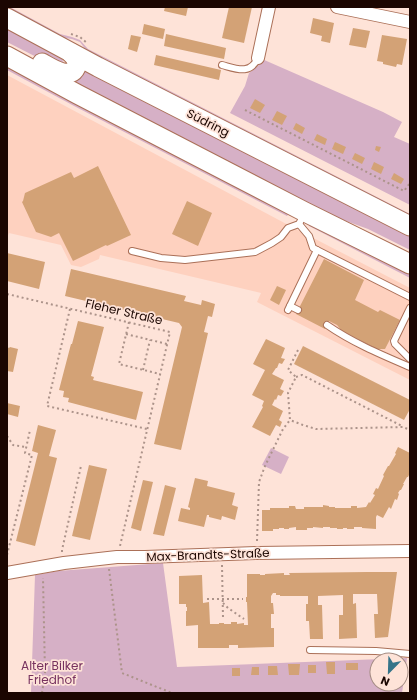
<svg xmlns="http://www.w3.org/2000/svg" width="417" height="700" viewBox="0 0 417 700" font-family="Poppins,sans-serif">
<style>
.built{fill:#fed1bf}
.green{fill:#d6b0c6;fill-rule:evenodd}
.building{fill:#d3a276}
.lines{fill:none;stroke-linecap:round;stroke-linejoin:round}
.service-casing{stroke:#ab7058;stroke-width:8}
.minor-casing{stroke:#ab7058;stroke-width:14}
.primary-casing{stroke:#ab7058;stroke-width:21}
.path{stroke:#ac938a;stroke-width:2;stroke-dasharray:2 3;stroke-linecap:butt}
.service{stroke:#fff;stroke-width:6}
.minor{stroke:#fff;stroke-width:12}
.primary{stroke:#fff;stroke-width:19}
.labels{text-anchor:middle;stroke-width:3.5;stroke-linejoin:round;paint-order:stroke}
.street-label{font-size:12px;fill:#1b0601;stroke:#fee3d8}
.park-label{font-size:12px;fill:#77325f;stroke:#fee3d8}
</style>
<rect width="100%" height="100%" fill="#fee3d8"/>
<path class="built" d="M7,75L292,227L410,288V380L257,302L261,293L100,255L99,259L81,267L71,265L61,245L9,233L7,238Z"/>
<g class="green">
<path d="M7,7H10L60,34L72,37L80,40L88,49L410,214V217L86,50L80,42L72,39L59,37L7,9Z"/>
<path d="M7,28L62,59L64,63L63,65L56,67L7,42Z"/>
<path d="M262,59L383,112L402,122L394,137L410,144V205L230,113L245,86L249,73L258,66Z"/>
<path d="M7,66L289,213L287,216L76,107L7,70Z"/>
<path d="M85,71L410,236V250L368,229L335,217L74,84L73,81Z"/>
<path d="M309,223L410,274V278L309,226L308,224Z"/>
<path d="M271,448L289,457L281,474L262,465Z"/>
<path d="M163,563L177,667L407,658L402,693H31L35,575L58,571ZM377,660H401V684H377Z"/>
</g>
<g class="building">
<path d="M165,7H188L186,16L164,11Z"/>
<path d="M229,7H252L244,43L222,38Z"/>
<path d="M313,18L334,23L330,43L321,41L322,36L310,33Z"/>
<path d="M144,24L165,29L163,39L142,34Z"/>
<path d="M353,28L370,31L366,48L349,45Z"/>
<path d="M166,34L226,48L224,59L164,46Z"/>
<path d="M131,35L141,37L137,52L128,49Z"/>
<path d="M382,35L407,39L402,65L397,64L396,67L383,64V62L377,61Z"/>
<path d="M156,55L221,70L219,80L154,65Z"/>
<path d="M255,99L265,105L260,113L250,108Z"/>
<path d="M277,111L287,116L282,125L272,120Z"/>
<path d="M296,123L305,128L302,134L293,129Z"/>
<path d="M317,134L327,139L325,145L314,140Z"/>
<path d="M335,142L346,147L343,154L332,149Z"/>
<path d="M376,146L381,147L379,152L375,150Z"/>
<path d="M355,153L365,158L362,164L352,159Z"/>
<path d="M374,162L384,167L381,174L371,169Z"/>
<path d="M98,166L131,235L107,246L106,245L73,261L59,233L51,237L36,232L22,202L23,201L25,193L71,172L74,178Z"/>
<path d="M394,173L404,179L401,184L391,179Z"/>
<path d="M187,201L212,213L198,246L172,234Z"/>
<path d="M7,253L45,262L39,289L7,281Z"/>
<path d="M324,259L364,280L355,300L378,312L380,310L400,320L385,349H377L342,331L337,325L329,321L325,329L296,314Z"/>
<path d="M71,269L186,296L184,301L201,305L202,300L215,304L212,317L208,316L204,332L208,333L181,450L154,444L182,327L179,323L65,296Z"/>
<path d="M277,286L286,290L279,305L270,300Z"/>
<path d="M78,321L104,327L91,376L94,377L93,380L143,392L136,420L68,402L69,398L63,397L64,391L59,390L71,344H72Z"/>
<path d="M266,339L285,348L281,358L285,359L282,364L279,363L277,368H276L272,374L284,380L280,389L284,391L281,396L278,395L276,400L275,399L272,405L283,411L279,420L282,422L280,427L276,425L270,436L252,427L263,407L262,406L264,401L252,395L265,370L253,364Z"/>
<path d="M303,346L410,400V409L404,420L294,364Z"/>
<path d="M7,347L9,348L10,347L18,349L13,372L7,371Z"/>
<path d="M7,403L20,406L18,417L7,414Z"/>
<path d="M38,425L56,430L49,456L57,458L35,546L16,541L38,453L32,451Z"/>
<path d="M398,447L410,453V473L408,477H407L403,484H404L401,490H400L398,493L399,494L397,500L395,499L391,509L389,507L383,518L377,515L376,517V529L362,528V527H354V529H347V528H343V529H337V528H330V527H323V528L313,527V528H307V530H296V527L289,528V529H284V528H279V529H273V531H262V510H270V508H289V506H295L296,509H304V507H323V505L329,506V507H335V508H351V506H357V508L366,507L369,502L370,503L375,495L373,494L376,488L378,489L384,476L383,475L388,466H389L396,454L395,453Z"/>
<path d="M89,465L107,469L90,540L72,536Z"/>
<path d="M195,478L208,481L207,486L235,493L232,505L238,507L235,520L222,516L221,520L209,517V515H207L204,527L178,521L181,508L190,510V508L188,507Z"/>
<path d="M143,480L153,482L141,531L131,528Z"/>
<path d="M165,485L176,488L164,536L153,534Z"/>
<path d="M367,572H397L388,637L375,638L374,614H378L377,594H353V604L356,603L357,638L339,639V615H343V595L318,596V605H322L323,639H310L309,621H306V604H308V596H280V595H276V593H273L271,596V603H273L274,614H271V628H274V647L238,648V645H229V648H198V625L186,626V611H187V607H186V604H179V576L202,575L203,603L209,602L210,624H219V623H224V624H231V622H237V624L244,623V625H248L247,602H246V597H247V574H260V575H265V574L284,573V575H290L289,573Z"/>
<path d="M326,662H335V674H327Z"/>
<rect x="346" y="663" width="12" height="7"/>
<path d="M288,664H300L299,675H289Z"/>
<rect x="308" y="665" width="8" height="8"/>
<path d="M268,666H277L278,675H268Z"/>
<path d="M252,667H259V675H251Z"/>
<rect x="232" y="668" width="8" height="8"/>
</g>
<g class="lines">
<defs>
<g id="service">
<path d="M222,65C237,69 250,75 258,58"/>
<path d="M299,224L309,236L313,248L410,297"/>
<path d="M132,251L161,258L185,260L255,252L272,243L281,237L288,228L299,224L304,214"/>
<path d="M290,306L298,310"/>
<path d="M410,308L394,341L395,344L410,359"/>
<path d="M288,310L317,250"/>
<path d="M327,325C353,343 382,355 410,367"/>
<path d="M310,650L376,651L410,654"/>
</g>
<g id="minor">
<path d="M337,7L410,22"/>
<path d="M258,58L269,7"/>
<path d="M7,573L64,563L108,558L117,557H145L257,553L410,551"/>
</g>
<g id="primary">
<path d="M7,18L98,67L410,226"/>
<path d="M7,56L77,94L305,212L410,264"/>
<path d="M42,63C51,68 70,81 76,67C79,61 75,57 71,53"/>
</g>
</defs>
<use href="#service" class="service-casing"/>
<use href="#minor" class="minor-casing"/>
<use href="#primary" class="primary-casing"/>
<g class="path">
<path d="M71,34L80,37L87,43"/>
<path d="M245,110L404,191L410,183"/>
<path d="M7,294L170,332L120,546"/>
<path d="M70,309L47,406L147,429"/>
<path d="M129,322L119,364L160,374"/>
<path d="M126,334L167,344"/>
<path d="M298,350L288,370L296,377L288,393L290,420L303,425L316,429L403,427L410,430"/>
<path d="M143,370L150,340"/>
<path d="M296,377L302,375L402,426"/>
<path d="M7,436L13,445L26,447"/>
<path d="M257,541L259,482L265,466L283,429L290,420"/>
<path d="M62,552V550L81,466"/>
<path d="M7,555L32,455L25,453L30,430"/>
<path d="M222,565L223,618"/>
<path d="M109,569L122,673L172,693"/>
<path d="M207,599H243"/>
<path d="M223,603L228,608L244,619"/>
<path d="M42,693L45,673L43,578"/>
</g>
<use href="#service" class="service"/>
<use href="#minor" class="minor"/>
<use href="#primary" class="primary"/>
</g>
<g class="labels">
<g class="street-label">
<text transform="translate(208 123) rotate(27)" y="4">Südring</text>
<text transform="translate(124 312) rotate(13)" y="4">Fleher Straße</text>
<text transform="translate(208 555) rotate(-2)" y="4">Max-Brandts-Straße</text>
</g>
<g class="park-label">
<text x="52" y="670">Alter Bilker<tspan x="52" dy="14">Friedhof</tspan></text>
</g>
</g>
<rect width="417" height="700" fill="none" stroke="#1b0601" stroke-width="16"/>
<g transform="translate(389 672) rotate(203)"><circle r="19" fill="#fee3d8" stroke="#a38b82"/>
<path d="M0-3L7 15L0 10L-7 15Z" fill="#357489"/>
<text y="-6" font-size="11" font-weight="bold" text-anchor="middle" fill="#1b0601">N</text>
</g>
</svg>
